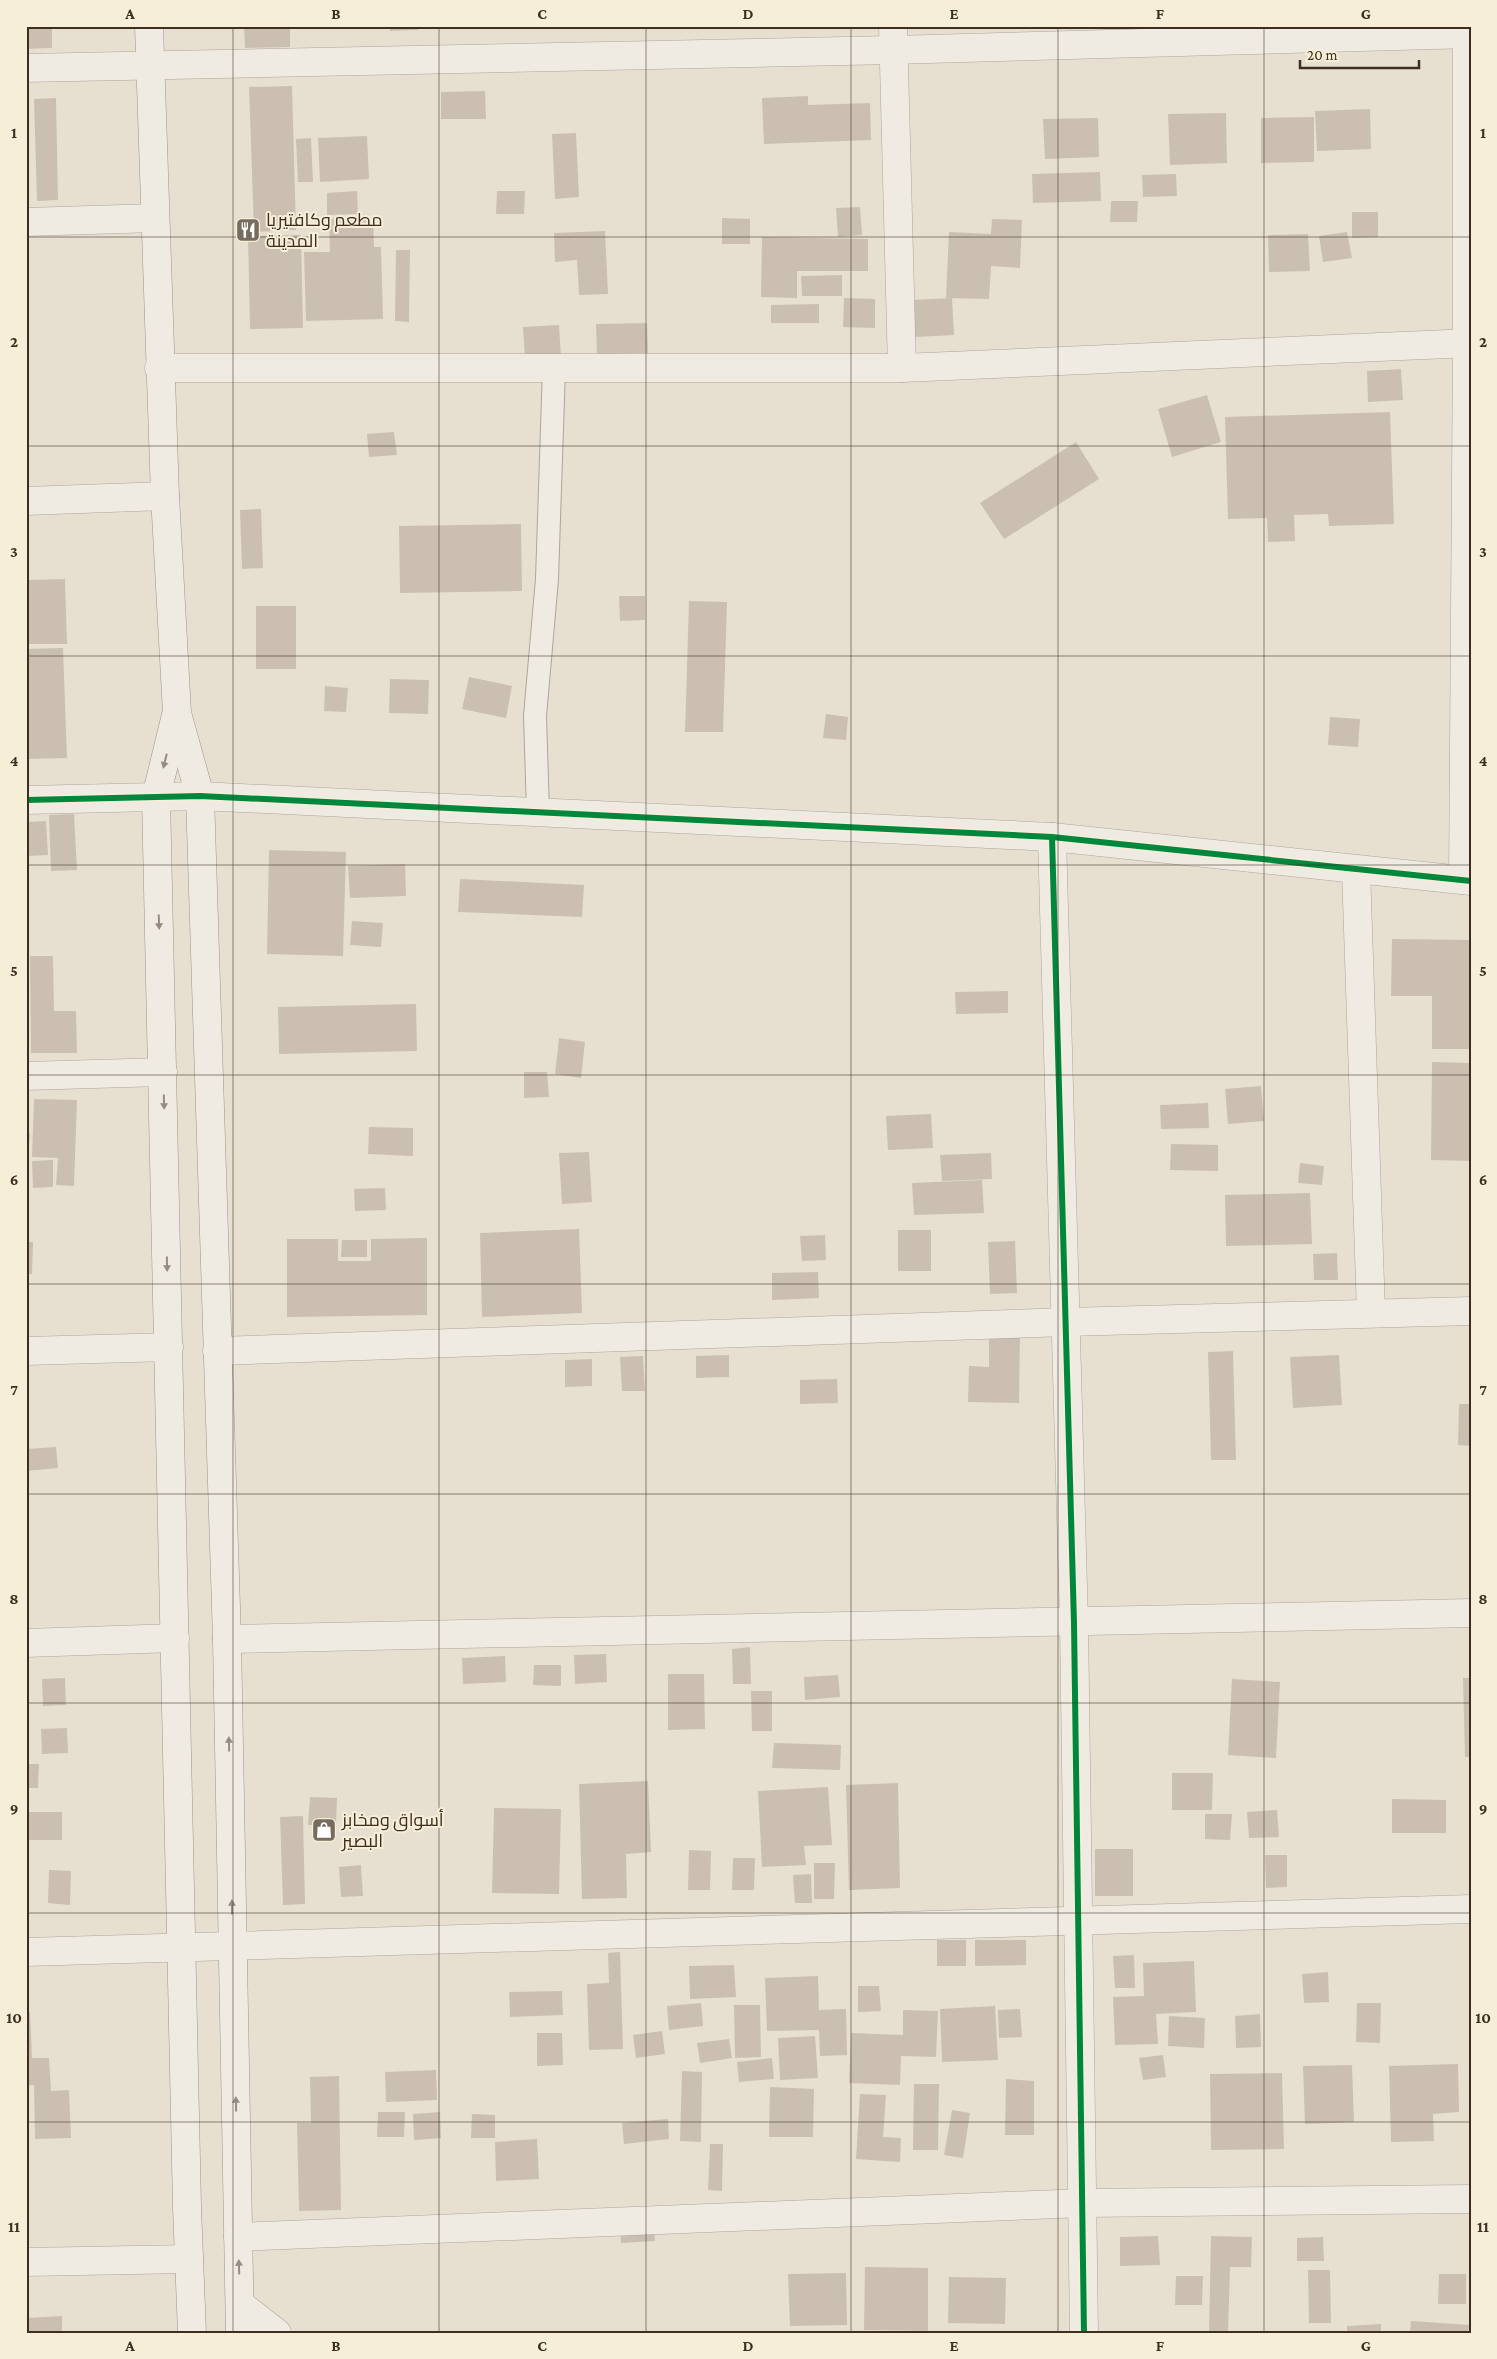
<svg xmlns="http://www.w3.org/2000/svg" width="1497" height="2359" viewBox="0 0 1497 2359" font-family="'Crimson Pro',Cairo,serif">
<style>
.building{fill:#cbbfb2}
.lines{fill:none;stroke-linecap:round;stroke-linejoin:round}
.service-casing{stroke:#ada599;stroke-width:24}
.minor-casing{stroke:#ada599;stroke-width:29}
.tertiary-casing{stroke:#ada599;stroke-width:29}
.secondary-casing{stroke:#9c958a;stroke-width:29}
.service{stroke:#efebe3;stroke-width:22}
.minor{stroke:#efebe3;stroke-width:28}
.tertiary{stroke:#efebe3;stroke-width:28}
.secondary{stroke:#efebe3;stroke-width:28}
.cycleway-casing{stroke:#f7eed8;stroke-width:9}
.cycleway{stroke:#00873e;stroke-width:6}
.oneway{fill:#968c82}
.grid{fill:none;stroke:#3d2e20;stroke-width:1;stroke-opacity:0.55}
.labels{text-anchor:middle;stroke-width:4;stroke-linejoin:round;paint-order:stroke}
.poi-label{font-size:18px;fill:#3d2e20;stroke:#f7eed8;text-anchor:start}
.neatline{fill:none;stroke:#3d2e20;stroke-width:2}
.grid-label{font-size:16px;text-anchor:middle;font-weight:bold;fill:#3d2e20}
</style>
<rect width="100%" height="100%" fill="#e7e0d1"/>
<g class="building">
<path d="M26,26H52V48L26,49Z"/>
<path d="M244,26H290V47L245,48Z"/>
<path d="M390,26H418V30L390,31Z"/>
<path d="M292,86L296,230L254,232L249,87Z"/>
<path d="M485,91L486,119H441V92Z"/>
<path d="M808,96V105L870,103L871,140L764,144L762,98Z"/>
<path d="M56,98L58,200L37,201L34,99Z"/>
<path d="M1370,109L1371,149L1317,151L1315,111Z"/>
<path d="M1226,113L1227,163L1170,165L1168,114Z"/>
<path d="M1314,117V162L1261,163V118Z"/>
<path d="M1098,118L1099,157L1045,159L1043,119Z"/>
<path d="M576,133L579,197L555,199L552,134Z"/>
<path d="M367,136L369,179L320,182L318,138Z"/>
<path d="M311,138L313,182H298L296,139Z"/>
<path d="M1100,172L1101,201L1033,203L1032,174Z"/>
<path d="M1176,174L1177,196L1143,197L1142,175Z"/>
<path d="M357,191L358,214L327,215V193Z"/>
<path d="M497,191H525L524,214H496Z"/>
<path d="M1111,201H1138L1137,222H1110Z"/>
<path d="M860,207L862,235L838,237L836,208Z"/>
<path d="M1352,212H1378V237L1352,238Z"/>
<path d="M373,218L374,247H381L383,319L306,321L304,252H330L329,219Z"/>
<path d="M722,218L750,219V244H722Z"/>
<path d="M992,219L1022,220L1020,268L991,266L989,299L946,298L949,232L991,234Z"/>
<path d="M605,231L608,294L579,295L577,260L555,262L554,233Z"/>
<path d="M1347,232L1352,258L1323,262L1319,236Z"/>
<path d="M1308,234L1310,271L1269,272L1268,235Z"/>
<path d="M301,235L303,328L250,329L248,236Z"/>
<path d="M762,237L868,239V271H797V298L761,297Z"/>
<path d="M396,250H410L409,322L395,321Z"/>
<path d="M842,275V296H802L801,276Z"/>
<path d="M844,298L875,299V328L843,327Z"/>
<path d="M952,298L954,335L915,337L912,300Z"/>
<path d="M819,304V323H771V305Z"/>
<path d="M647,323L648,353L597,354L596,324Z"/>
<path d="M559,325L561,357L525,359L523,327Z"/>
<path d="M1401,369L1403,400L1368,402L1367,371Z"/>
<path d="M1207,395L1221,442L1172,457L1158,409Z"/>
<path d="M1390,412L1394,524L1329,526L1328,514L1294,515L1295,541L1268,542L1267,518L1228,519L1225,417Z"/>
<path d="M394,432L397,455L369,457L367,434Z"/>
<path d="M1076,442L1099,479L1004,539L980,503Z"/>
<path d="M261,509L263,568L242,569L240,510Z"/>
<path d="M521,524L522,591L400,593L399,526Z"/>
<path d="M65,579L67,644H26V580Z"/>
<path d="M619,596H645V620L620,621Z"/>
<path d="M689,601L727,602L723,732H685Z"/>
<rect x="256" y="606" width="40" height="63"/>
<path d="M63,648L67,758L26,759V649Z"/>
<path d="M469,677L512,686L506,718L462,709Z"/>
<path d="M390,679L429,680L428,714L389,713Z"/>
<path d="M325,686L348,688L346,712L324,711Z"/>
<path d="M826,714L848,717L846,740L823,738Z"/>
<path d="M1330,717L1360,719L1358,747L1328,745Z"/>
<path d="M74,814L77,870L51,871L49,815Z"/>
<path d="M46,821L48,855L26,856V822Z"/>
<path d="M269,850L346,852L343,956L267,954Z"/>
<path d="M405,864L406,896L350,898L348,866Z"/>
<path d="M460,879L584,885L582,917L458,912Z"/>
<path d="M352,921L383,923L381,947L350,945Z"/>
<path d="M1392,939L1471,940V1049H1432V996H1391Z"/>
<path d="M30,956H53L54,1011H76L77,1053H31Z"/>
<path d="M1008,991V1013L956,1014L955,992Z"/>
<path d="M416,1004L417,1051L279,1054L278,1007Z"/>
<path d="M559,1038L585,1042L581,1078L555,1074Z"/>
<path d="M1432,1062L1471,1063V1161L1431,1160Z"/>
<path d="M524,1072H547L549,1097L524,1098Z"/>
<path d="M1261,1086L1264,1121L1228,1124L1225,1089Z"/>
<path d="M34,1099L77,1100L74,1186L56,1185L58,1158L32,1157Z"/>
<path d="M1208,1103L1209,1128L1161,1129L1160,1105Z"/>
<path d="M931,1114L933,1148L888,1150L886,1116Z"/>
<path d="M369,1127L413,1128V1156L368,1154Z"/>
<path d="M26,1133H30L28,1166H26Z"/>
<path d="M1171,1144L1218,1145V1171L1170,1170Z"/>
<path d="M589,1152L592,1202L562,1204L559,1153Z"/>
<path d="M991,1153L992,1179L942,1181L940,1155Z"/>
<path d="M53,1160V1187L33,1188L32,1161Z"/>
<path d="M1300,1163L1324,1166L1322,1185L1298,1183Z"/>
<path d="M982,1180L984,1213L914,1215L912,1183Z"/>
<path d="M385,1188L386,1210L355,1211L354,1189Z"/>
<path d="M1310,1193L1312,1244L1226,1246L1225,1195Z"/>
<path d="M579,1229L582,1313L482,1317L480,1233Z"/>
<rect x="898" y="1230" width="33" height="41"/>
<path d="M825,1235L826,1260L802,1261L800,1236Z"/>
<path d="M427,1238V1315L287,1317V1239H338V1261H371V1239Z"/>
<path d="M342,1240H367V1257H341Z"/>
<path d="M1015,1241L1017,1293L990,1294L988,1242Z"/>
<path d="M26,1242H33L32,1274H26Z"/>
<path d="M1337,1253L1338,1280H1314L1313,1254Z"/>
<path d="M818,1272L819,1298L772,1300V1273Z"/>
<path d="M989,1332H1020L1019,1403L968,1402L969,1366L989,1367Z"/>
<path d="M1233,1351L1236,1460H1211L1208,1352Z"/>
<path d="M729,1355V1377L696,1378V1356Z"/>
<path d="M1339,1355L1342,1405L1293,1408L1290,1357Z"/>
<path d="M643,1356L645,1391H622L620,1357Z"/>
<path d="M592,1359V1386L565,1387V1360Z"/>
<path d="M837,1379L838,1403L800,1404V1380Z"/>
<path d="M1459,1404H1471V1446L1458,1445Z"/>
<path d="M56,1447L58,1468L26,1471V1449Z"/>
<path d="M750,1647L751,1684H733L732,1649Z"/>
<path d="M606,1654L607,1682L575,1684L574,1655Z"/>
<path d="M505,1656L506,1682L463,1684L462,1658Z"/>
<path d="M534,1665H561V1686L533,1685Z"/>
<path d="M668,1674H704L705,1729L668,1730Z"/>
<path d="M838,1675L840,1697L805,1700L804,1677Z"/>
<path d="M65,1678L66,1705L43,1706L42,1679Z"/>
<path d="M1463,1678H1471V1757H1465Z"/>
<path d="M1232,1679L1280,1682L1276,1758L1228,1755Z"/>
<path d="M751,1691H772V1731H752Z"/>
<path d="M67,1728L68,1753L42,1754L41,1729Z"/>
<path d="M774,1743L841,1745L840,1770L772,1768Z"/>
<path d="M26,1764H39L38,1788H26Z"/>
<path d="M1172,1773H1213L1212,1810H1172Z"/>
<path d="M648,1781L651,1852L626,1854L627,1898L582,1899L579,1784Z"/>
<path d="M898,1783L900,1888L849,1890L846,1785Z"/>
<path d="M828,1787L832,1845L804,1846L806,1865L762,1867L758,1791Z"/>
<path d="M310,1797L337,1798L336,1825H308Z"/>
<path d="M1392,1799L1446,1800V1833H1392Z"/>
<path d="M494,1808L561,1809L559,1894L492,1893Z"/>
<path d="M1277,1810L1279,1837L1249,1838L1247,1812Z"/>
<rect x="28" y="1812" width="34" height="28"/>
<path d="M1205,1814H1232L1230,1840L1205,1839Z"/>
<path d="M303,1816L305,1904L283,1905L280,1817Z"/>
<rect x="1095" y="1849" width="38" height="47"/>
<path d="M689,1850L711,1851L710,1890H688Z"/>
<path d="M1265,1855H1287V1887L1266,1888Z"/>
<path d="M733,1858H755L754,1890H732Z"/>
<path d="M814,1863H835L834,1899H814Z"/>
<path d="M361,1865L363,1896L341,1897L339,1867Z"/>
<path d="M49,1870L71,1871L70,1905L48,1903Z"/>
<path d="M811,1874L812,1903H795L793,1875Z"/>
<rect x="937" y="1940" width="29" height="26"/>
<path d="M975,1940H1026V1965L975,1966Z"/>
<path d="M620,1952L623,2049L589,2050L587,1984L609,1983L608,1953Z"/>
<path d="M1134,1955L1135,1988H1115L1113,1956Z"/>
<path d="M1194,1961L1196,2012L1156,2014L1158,2044L1115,2045L1113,1997L1144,1996L1143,1963Z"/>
<path d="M734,1965L736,1997L690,1999L689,1966Z"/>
<path d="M1328,1972L1329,2002L1304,2003L1302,1974Z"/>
<path d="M818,1976L819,2010L846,2009L847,2055L820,2056L819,2030L767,2031L765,1978Z"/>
<path d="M858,1986H879L881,2011L858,2012Z"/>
<path d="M562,1991L563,2015L510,2017L509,1992Z"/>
<path d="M701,2003L703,2026L669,2030L667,2006Z"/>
<path d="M1357,2003H1381L1380,2043L1356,2042Z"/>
<path d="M734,2005H760L761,2057L735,2058Z"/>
<path d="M995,2006L998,2060L942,2062L940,2009Z"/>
<path d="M1020,2009L1022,2037L999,2038L998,2010Z"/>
<path d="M903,2010L938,2011L936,2057L901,2056L900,2085L849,2083L851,2033L903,2035Z"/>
<path d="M30,2012L32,2058H49L51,2091L69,2090L71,2138L35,2139L34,2085L26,2086V2013Z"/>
<path d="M1260,2014L1261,2047L1236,2048L1235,2016Z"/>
<path d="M1169,2016L1205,2018L1204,2048L1168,2046Z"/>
<path d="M662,2031L665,2054L636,2058L633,2035Z"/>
<path d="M537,2033H562L563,2065L537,2066Z"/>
<path d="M815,2036L818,2078L780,2080L778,2038Z"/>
<path d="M729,2039L732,2058L700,2063L697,2043Z"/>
<path d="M1163,2055L1166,2077L1143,2080L1139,2058Z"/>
<path d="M772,2058L774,2079L739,2082L737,2062Z"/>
<path d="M1458,2064L1459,2112L1433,2114L1434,2141L1391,2142L1389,2066Z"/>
<path d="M1352,2065L1354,2122L1305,2124L1303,2066Z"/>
<path d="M436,2070L437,2100L386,2102L385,2072Z"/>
<path d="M682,2071L702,2072L701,2142L680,2141Z"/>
<path d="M1282,2073L1284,2149L1211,2150L1210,2074Z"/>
<path d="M339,2076L341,2210L299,2211L297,2123H311L310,2077Z"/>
<path d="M1006,2079L1034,2081V2135H1005Z"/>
<path d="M914,2084H939L938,2150H913Z"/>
<path d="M770,2087L814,2089L813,2137H769Z"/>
<path d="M860,2094L886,2095L883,2137L901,2138L900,2162L856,2159Z"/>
<path d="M952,2110L970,2113L963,2158L944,2155Z"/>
<path d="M378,2112H405L404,2137H377Z"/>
<path d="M440,2112L441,2138L414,2140L413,2114Z"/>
<path d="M472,2114L495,2115V2138H471Z"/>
<path d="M668,2119L669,2139L624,2144L622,2123Z"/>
<path d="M537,2139L539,2179L496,2181L495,2142Z"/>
<path d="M710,2144H723L722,2191L708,2190Z"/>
<path d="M654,2226L655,2241L621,2243L620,2228Z"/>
<path d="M1158,2236L1160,2265L1120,2266V2237Z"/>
<path d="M1211,2236L1252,2237L1251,2267H1230L1228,2333H1209Z"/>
<path d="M1323,2237L1324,2261H1297V2238Z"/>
<path d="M865,2267L928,2268V2331L864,2330Z"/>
<path d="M1308,2270H1330L1331,2323H1309Z"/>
<path d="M846,2273L847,2325L790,2326L788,2274Z"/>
<path d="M1439,2274H1466V2304H1438Z"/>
<path d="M1176,2276H1203L1202,2305H1175Z"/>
<path d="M949,2277L1006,2278L1005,2324L948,2323Z"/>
<path d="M62,2316V2333H26V2318Z"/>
<path d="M1411,2321L1469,2325L1468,2333H1410Z"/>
<path d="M1381,2324V2333H1347V2326Z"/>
</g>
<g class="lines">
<defs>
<path id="service" d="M538,812L535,716L547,579L554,368"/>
<g id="minor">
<path d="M893,26L902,368"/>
<path d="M26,68L893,50L1471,34"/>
<path d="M26,222L155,218"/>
<path d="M159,368H902L1471,343"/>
<path d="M26,501L165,496"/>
<path d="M26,800L156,797"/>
<path d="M1052,837L1074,1623L1084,2333"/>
<path d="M1356,870L1371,1313"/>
<path d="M1463,880L1467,343V26"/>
<path d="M26,1076L163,1072"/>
<path d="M26,1351L169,1347"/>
<path d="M217,1351L1066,1322L1471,1311"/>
<path d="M227,1639L1471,1613"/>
<path d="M26,1643L175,1638"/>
<path d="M26,1952L1471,1909"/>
<path d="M238,2237L1083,2203L1471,2199"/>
<path d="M26,2262L189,2259"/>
<path d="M240,2304L277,2333"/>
</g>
<path id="tertiary" d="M156,797L200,796L1052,837L1471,881"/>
<g id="secondary">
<path d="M149,26L165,496L177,713L200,796L227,1639L240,2333"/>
<path d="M176,715L156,797L187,2207L192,2333"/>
</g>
</defs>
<use href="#service" class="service-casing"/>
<use href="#minor" class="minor-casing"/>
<use href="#tertiary" class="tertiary-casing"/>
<use href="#secondary" class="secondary-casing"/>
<use href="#service" class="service"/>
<use href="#minor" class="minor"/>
<use href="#tertiary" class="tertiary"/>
<use href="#secondary" class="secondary"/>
<defs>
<g id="cycleway">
<path d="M26,800L200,796L1052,837L1471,881"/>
<path d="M1052,837L1074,1623L1084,2333"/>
</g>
</defs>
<use href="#cycleway" class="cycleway-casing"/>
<use href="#cycleway" class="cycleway"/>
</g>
<defs><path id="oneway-solid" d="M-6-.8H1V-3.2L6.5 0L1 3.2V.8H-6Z" transform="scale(1.25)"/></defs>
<g class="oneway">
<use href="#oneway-solid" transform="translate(165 761) rotate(104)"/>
<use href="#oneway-solid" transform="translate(159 922) rotate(88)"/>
<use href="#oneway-solid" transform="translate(164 1102) rotate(89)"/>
<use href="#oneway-solid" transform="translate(167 1264) rotate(89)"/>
<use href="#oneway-solid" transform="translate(229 1744) rotate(-91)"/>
<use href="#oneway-solid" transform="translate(232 1907) rotate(-91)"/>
<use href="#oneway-solid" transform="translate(236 2104) rotate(-91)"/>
<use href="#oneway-solid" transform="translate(239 2267) rotate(-92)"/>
</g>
<path class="grid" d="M233,26V2333M439,26V2333M646,26V2333M851,26V2333M1058,26V2333M1264,26V2333M26,237H1471M26,446H1471M26,656H1471M26,865H1471M26,1075H1471M26,1284H1471M26,1494H1471M26,1703H1471M26,1913H1471M26,2122H1471"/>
<defs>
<symbol id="restaurant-square" viewBox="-11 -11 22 22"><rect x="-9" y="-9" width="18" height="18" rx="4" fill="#786c5e" stroke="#f7eed8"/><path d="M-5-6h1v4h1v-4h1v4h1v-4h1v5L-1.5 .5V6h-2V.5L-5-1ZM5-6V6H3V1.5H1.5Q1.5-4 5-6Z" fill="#fff"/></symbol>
<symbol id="shop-square" viewBox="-11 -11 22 22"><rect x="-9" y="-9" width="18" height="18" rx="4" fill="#786c5e" stroke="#f7eed8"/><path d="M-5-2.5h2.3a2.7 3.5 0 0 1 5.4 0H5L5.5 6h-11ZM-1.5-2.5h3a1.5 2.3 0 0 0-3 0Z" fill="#fff"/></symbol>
</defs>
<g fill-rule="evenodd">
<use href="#restaurant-square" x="234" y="216" width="28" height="28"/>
<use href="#shop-square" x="310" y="1816" width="28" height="28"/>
</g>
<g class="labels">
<g class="poi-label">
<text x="266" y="226">مطعم وكافتيريا<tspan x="266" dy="21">المدينة</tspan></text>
<text x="342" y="1826">أسواق ومخابز<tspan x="342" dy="21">البصير</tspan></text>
</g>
</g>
<rect width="1497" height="2359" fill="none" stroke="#f7eed8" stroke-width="55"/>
<path d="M1300 60v8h119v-8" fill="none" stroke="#3d2e20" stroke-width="2.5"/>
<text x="1307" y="60" font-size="15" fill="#3d2e20" stroke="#f7eed8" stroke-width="4" paint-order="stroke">20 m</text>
<rect x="28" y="28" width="1442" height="2304" class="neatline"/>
<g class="grid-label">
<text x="130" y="19">A</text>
<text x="336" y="19">B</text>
<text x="542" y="19">C</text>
<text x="748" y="19">D</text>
<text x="954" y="19">E</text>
<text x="1160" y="19">F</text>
<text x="1366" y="19">G</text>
<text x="14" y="138">1</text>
<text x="1483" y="138">1</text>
<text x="14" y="347">2</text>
<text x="1483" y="347">2</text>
<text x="14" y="557">3</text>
<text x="1483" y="557">3</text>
<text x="14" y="766">4</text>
<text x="1483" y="766">4</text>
<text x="14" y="976">5</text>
<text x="1483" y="976">5</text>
<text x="14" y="1185">6</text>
<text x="1483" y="1185">6</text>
<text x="14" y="1395">7</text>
<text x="1483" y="1395">7</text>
<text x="14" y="1604">8</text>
<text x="1483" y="1604">8</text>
<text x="14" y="1814">9</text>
<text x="1483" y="1814">9</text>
<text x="14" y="2023">10</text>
<text x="1483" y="2023">10</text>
<text x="14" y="2232">11</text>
<text x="1483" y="2232">11</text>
<text x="130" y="2351">A</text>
<text x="336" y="2351">B</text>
<text x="542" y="2351">C</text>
<text x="748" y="2351">D</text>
<text x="954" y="2351">E</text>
<text x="1160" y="2351">F</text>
<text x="1366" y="2351">G</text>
</g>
</svg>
